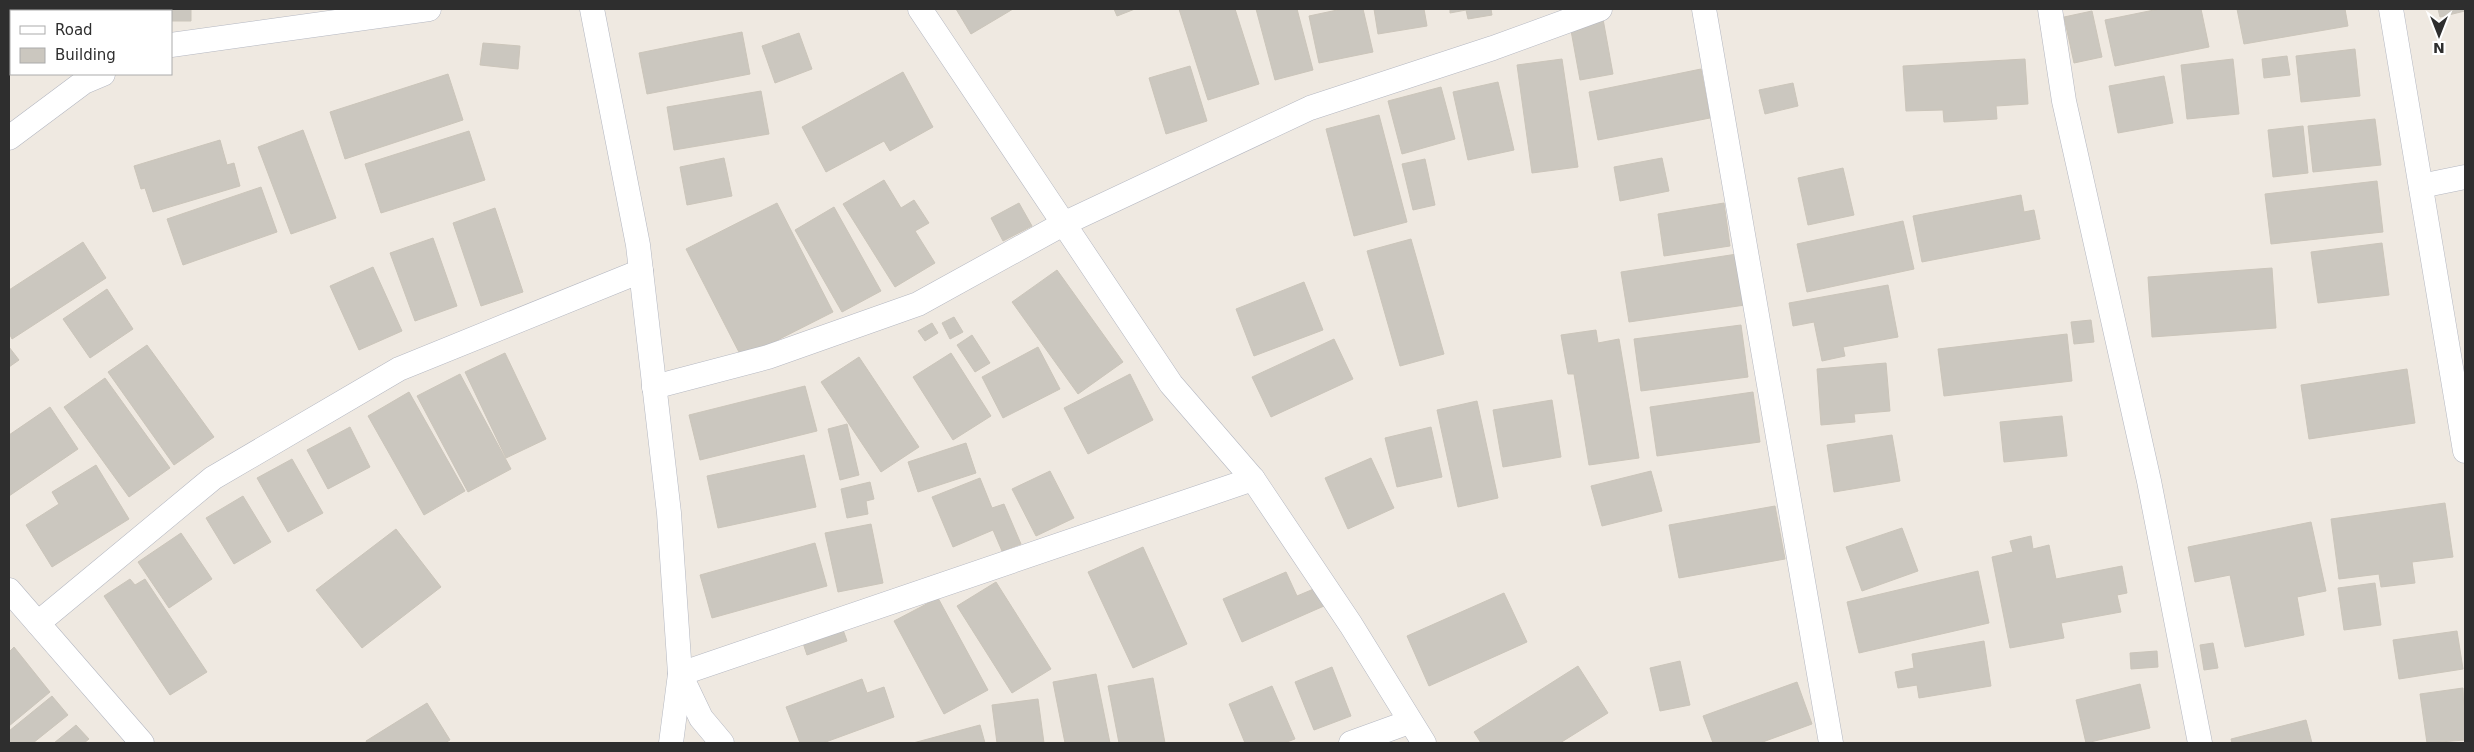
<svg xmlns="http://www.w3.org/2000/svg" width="2474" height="752" viewBox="0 0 2474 752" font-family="'DejaVu Sans',sans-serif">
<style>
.building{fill:#cbc7bf;stroke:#cbc5ba}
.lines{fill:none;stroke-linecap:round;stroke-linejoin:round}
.minor-casing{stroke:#b4b7c1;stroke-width:25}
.minor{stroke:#fff;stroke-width:24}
</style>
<rect width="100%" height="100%" fill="#efe9e1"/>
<g class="building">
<path d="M61,9H106V11Z"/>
<path d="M143,9H191V21H171V11H143Z"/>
<path d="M956,9H1013L971,34Z"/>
<path d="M1114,9H1135L1117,16Z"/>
<path d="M1179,9H1235L1259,84L1208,100Z"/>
<path d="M1256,9H1297L1313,70L1275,80Z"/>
<path d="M1342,9H1363L1373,52L1319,63L1309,16Z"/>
<path d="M1374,9H1424L1427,26L1378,34Z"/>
<path d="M1450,9H1491L1492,15L1468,19L1466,10L1450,13Z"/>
<path d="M2159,9H2201L2209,47L2115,66L2105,20Z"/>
<path d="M2237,9H2345L2348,26L2244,44Z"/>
<path d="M2438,9H2465V11L2440,17Z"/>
<path d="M2092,11L2102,57L2074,63L2064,17Z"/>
<path d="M1603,19L1613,74L1580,80L1570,25Z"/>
<path d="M742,32L750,74L647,94L639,53Z"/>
<path d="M799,33L812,69L775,83L762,46Z"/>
<path d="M483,43L520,46L518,69L480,65Z"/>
<path d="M2355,49L2360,96L2301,102L2296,56Z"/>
<path d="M2287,56L2290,75L2264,78L2262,59Z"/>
<path d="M1562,59L1578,167L1532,173L1517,65Z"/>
<path d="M2025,59L2028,104L1996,106L1997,119L1944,122L1943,110L1906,111L1903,66Z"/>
<path d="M2233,59L2239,114L2187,119L2181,65Z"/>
<path d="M1190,66L1207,121L1166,134L1149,78Z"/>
<path d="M1701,69L1710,118L1598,140L1589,92Z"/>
<path d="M903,72L933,127L890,151L884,141L826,172L802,127Z"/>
<path d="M448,74L463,120L345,159L330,112Z"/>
<path d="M2164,76L2173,123L2118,133L2109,86Z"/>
<path d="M1498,82L1514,150L1468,160L1453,92Z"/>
<path d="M1793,83L1798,106L1765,114L1759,90Z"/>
<path d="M1441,87L1455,139L1402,154L1388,101Z"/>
<path d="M761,91L769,134L674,150L667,107Z"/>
<path d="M1379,115L1407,222L1354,236L1326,129Z"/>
<path d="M2375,119L2381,165L2313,172L2308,126Z"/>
<path d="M2303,126L2308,173L2273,177L2268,130Z"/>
<path d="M303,130L336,218L291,234L258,147Z"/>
<path d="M469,131L485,180L381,213L365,164Z"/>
<path d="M220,140L227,165L234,163L240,186L153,212L145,188L141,189L134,166Z"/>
<path d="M724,158L732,196L687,205L680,167Z"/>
<path d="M1662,158L1669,191L1620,201L1614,167Z"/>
<path d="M1425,159L1435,205L1413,210L1402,164Z"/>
<path d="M1843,168L1854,215L1808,225L1798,178Z"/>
<path d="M884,180L901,208L914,200L929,223L915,231L935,263L895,287L843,204Z"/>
<path d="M2377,181L2383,232L2271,244L2265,194Z"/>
<path d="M261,187L277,232L183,265L167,219Z"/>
<path d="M2021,195L2024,212L2034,210L2040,239L1922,262L1913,216Z"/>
<path d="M777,203L833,312L742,358L686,249Z"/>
<path d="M1019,203L1032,226L1003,241L991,218Z"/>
<path d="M1724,203L1730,246L1664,256L1658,214Z"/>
<path d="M834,207L881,291L842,312L795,230Z"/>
<path d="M495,208L523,292L481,306L453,223Z"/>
<path d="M1903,221L1914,269L1807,292L1797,244Z"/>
<path d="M433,238L457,306L415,321L390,253Z"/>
<path d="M1411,239L1444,354L1400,366L1367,251Z"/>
<path d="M83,242L106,278L12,339L9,333V290Z"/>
<path d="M2382,243L2389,295L2318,303L2311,252Z"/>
<path d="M1737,254L1745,305L1629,322L1621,272Z"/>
<path d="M373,267L402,331L359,350L330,286Z"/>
<path d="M2272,268L2276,328L2152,337L2148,277Z"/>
<path d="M1057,270L1123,362L1078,394L1012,302Z"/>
<path d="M1304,282L1323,330L1254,356L1236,309Z"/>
<path d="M1888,285L1898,337L1843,347L1845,356L1822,361L1814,322L1793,326L1789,303Z"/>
<path d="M107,289L133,329L90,358L63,319Z"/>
<path d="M954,317L963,332L950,339L942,323Z"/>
<path d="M2091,320L2094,342L2074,344L2071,322Z"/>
<path d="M932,323L938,333L925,341L918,331Z"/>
<path d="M1741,325L1748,377L1641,391L1634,339Z"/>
<path d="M1596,330L1598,343L1619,339L1639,458L1589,465L1574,374H1568L1561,335Z"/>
<path d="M2067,334L2072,381L1944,396L1938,349Z"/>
<path d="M972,335L990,363L975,372L957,345Z"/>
<path d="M1334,339L1353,379L1271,417L1252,377Z"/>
<path d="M147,345L214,437L174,465L108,372Z"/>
<path d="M9,347L19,360L9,367Z"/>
<path d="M1038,347L1060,389L1003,418L982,377Z"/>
<path d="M505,353L546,439L506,458L465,372Z"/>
<path d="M951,353L991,416L953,440L913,377Z"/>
<path d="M859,357L919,447L881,472L821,382Z"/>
<path d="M1886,363L1890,411L1854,414L1855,422L1821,425L1817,369Z"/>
<path d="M2407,369L2415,423L2309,439L2301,385Z"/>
<path d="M460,374L511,469L468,492L417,396Z"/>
<path d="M1130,374L1153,420L1088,454L1064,408Z"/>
<path d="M105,378L170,468L129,497L64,407Z"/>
<path d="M805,386L817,431L700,460L689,415Z"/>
<path d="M409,392L465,491L424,515L368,416Z"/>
<path d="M1753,392L1760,442L1657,456L1650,407Z"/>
<path d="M1552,400L1561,457L1503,467L1493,410Z"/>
<path d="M1477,401L1498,498L1458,507L1437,410Z"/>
<path d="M50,407L78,449L9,496V435Z"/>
<path d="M2062,416L2067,456L2004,462L2000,422Z"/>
<path d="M847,424L859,475L840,480L828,429Z"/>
<path d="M350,427L370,467L328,489L307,450Z"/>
<path d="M1431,427L1442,477L1397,487L1385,438Z"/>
<path d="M1892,435L1900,481L1834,492L1827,445Z"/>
<path d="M966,443L976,473L918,492L908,462Z"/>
<path d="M804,455L816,507L718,528L707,476Z"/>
<path d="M1371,458L1394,508L1348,529L1325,478Z"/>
<path d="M292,459L323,513L288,532L257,478Z"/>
<path d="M96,465L129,519L52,567L26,525L59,504L52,492Z"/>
<path d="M1050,471L1074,518L1036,536L1012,489Z"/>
<path d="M1651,471L1662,511L1602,526L1591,486Z"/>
<path d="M980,478L992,508L1004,504L1021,544L1002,551L993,530L953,547L932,497Z"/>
<path d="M870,482L874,499L866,501L868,514L847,518L841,489Z"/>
<path d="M243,496L271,542L234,564L206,518Z"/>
<path d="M2445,503L2453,557L2412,562L2415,583L2381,587L2379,574L2339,579L2331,519Z"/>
<path d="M1775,506L1785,559L1679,578L1669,525Z"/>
<path d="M2311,522L2326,591L2297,597L2304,635L2245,647L2230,575L2195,582L2188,547Z"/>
<path d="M871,524L883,583L838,592L825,533Z"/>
<path d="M1902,528L1918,571L1862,591L1846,547Z"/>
<path d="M396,529L441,587L362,648L316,590Z"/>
<path d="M181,533L212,579L169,608L138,562Z"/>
<path d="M2031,536L2033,549L2049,545L2056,579L2122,566L2127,593L2117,595L2121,612L2061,623L2064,638L2010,648L1992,557L2013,552L2010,541Z"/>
<path d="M815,543L827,586L712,618L700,575Z"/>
<path d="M1143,547L1187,644L1133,668L1088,572Z"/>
<path d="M1978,571L1989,623L1859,653L1847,602Z"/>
<path d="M1286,572L1297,596L1316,588L1324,606L1242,642L1223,599Z"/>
<path d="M130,579L135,585L145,579L207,672L170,695L104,596Z"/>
<path d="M996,582L1051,669L1012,693L957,606Z"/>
<path d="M2375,583L2381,625L2344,630L2338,588Z"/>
<path d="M1504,593L1527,642L1429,686L1407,636Z"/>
<path d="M938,598L988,690L944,714L894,621Z"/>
<path d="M842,627L847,641L807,655L802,640Z"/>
<path d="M2457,631L2463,669L2399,679L2393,640Z"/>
<path d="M1984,641L1991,686L1919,698L1917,685L1898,688L1895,672L1914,668L1912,654Z"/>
<path d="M2213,643L2218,668L2204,670L2200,645Z"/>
<path d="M14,647L50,692L9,726V652Z"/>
<path d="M2157,651L2158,667L2131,669L2130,653Z"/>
<path d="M1680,661L1690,705L1660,711L1650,668Z"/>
<path d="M1578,666L1608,713L1560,743H1481L1474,732Z"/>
<path d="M1332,667L1351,716L1314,730L1295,682Z"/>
<path d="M1096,674L1110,743H1065L1053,682Z"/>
<path d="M1153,678L1165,743H1119L1108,686Z"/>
<path d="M862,679L867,693L884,687L894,717L823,743H800L786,707Z"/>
<path d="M1797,682L1812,724L1760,743H1713L1703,716Z"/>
<path d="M2140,684L2150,728L2086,743L2076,700Z"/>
<path d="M1272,686L1295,739L1284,743H1245L1229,704Z"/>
<path d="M2463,688L2465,740L2427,743L2420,694Z"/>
<path d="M52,696L68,715L33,743H9V731Z"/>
<path d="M1038,699L1044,743H997L992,705Z"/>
<path d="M427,703L450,740L445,743H367L366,741Z"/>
<path d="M2306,720L2312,743H2232L2231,739Z"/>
<path d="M76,725L89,739L84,743H54Z"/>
<path d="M980,725L985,743H913Z"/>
</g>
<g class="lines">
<defs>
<g id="minor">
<path d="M592,9L638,245L669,513L680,674L671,743"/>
<path d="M920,9L1171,384L1253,479L1351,625L1424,743"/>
<path d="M1704,9L1831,743"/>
<path d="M2050,9L2064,101L2149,481L2200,743"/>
<path d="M2391,9L2465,451"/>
<path d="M9,13L11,14"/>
<path d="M171,45L429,9"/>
<path d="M9,138L84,82L103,74"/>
<path d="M2421,186L2465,177"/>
<path d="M654,387L768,357L918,304L1063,224L1310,108L1493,48L1600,9"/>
<path d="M9,590L142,743"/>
<path d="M38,623L213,478L399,369L641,271"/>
<path d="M722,743L701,718L680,674L1253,479"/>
<path d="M1351,743L1409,722"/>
</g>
</defs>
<use href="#minor" class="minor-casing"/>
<use href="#minor" class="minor"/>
</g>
<rect width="2474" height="752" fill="none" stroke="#2e2e2e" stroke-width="20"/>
<rect x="10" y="10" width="162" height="65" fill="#ffffff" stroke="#ababab"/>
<rect x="20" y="26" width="25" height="8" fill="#ffffff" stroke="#ababab"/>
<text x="55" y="35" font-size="15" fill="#2e2e2e">Road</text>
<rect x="20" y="48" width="25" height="15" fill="#cbc7bf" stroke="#ababab"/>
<text x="55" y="60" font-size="15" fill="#2e2e2e">Building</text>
<g transform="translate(2439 35) rotate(180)" stroke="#ffffff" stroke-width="4" paint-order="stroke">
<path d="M0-4L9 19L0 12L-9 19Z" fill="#2e2e2e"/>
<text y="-8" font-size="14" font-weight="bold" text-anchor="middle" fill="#2e2e2e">N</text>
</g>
</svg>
